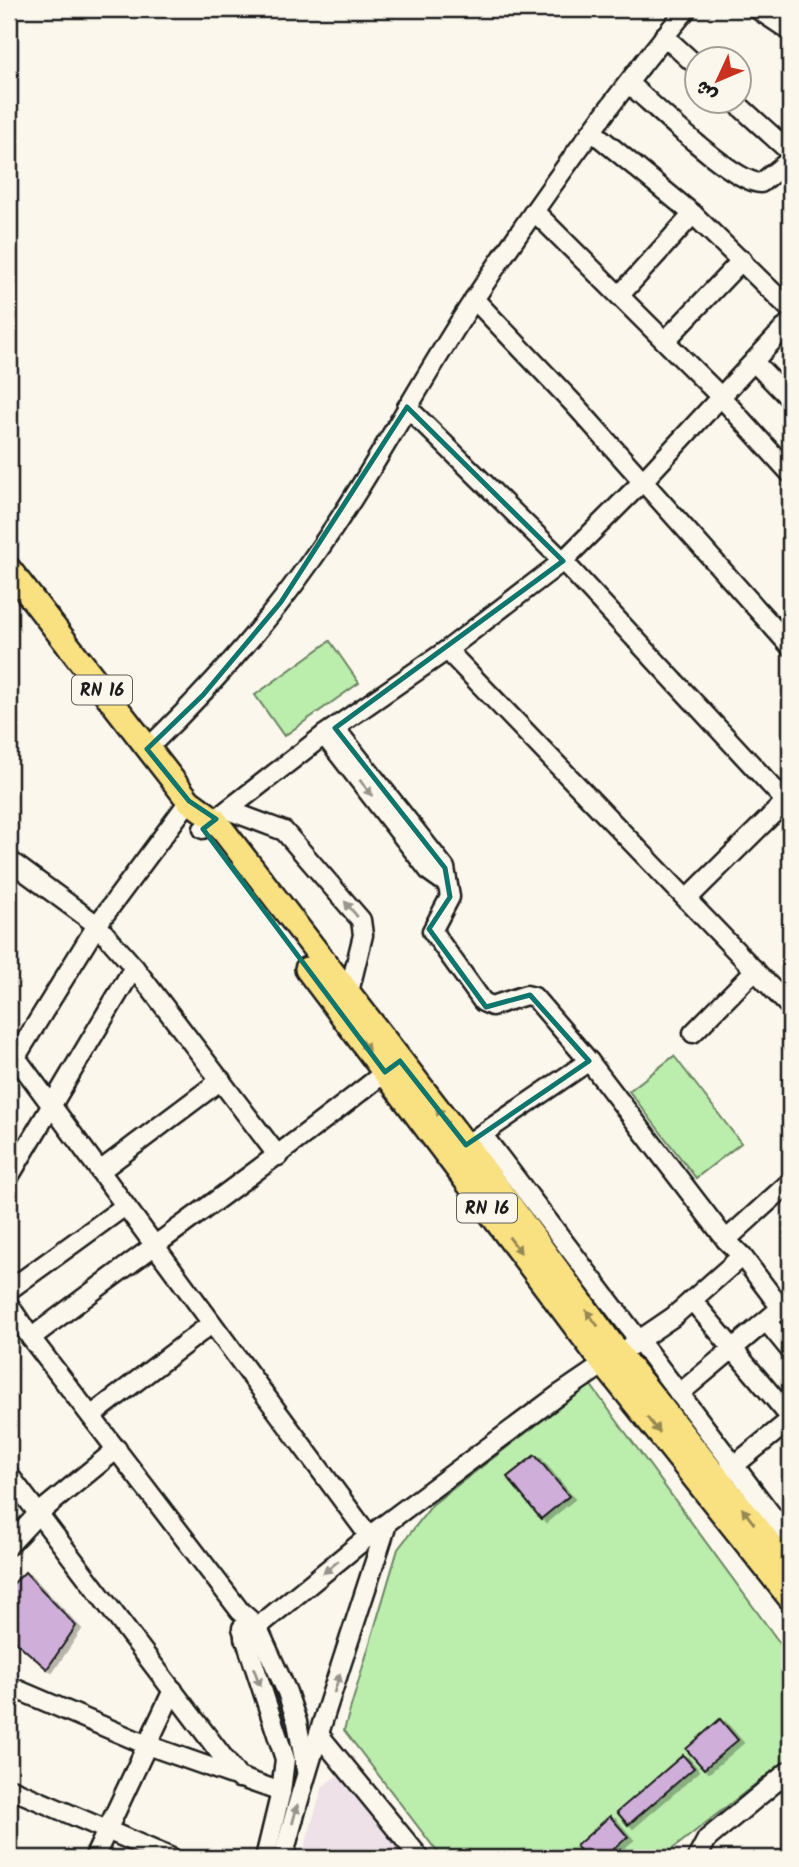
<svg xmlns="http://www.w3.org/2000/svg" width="799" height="1867" viewBox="0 0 799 1867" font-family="Kalam,'Playpen Sans Arabic',sans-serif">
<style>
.built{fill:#eee1e7}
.green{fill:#bbedad;stroke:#6c8464;stroke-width:2}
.building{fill:#cfaeda;stroke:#1c1c1c;stroke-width:2;filter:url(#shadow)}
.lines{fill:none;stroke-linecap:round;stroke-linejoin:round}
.minor-casing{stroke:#1c1c1c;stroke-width:23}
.major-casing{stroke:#1c1c1c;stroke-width:28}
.minor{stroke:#fbf7ec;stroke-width:18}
.major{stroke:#f9e181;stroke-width:23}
.oneway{fill:#97948e}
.oneway2{fill:#968854}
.marked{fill:none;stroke:#0f766e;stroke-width:5;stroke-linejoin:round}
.labels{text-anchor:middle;stroke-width:7;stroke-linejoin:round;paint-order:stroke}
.shield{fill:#fbf7ec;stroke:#5f5e5a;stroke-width:2}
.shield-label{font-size:18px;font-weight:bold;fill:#1c1c1c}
</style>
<defs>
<filter id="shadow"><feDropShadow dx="5" dy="3" stdDeviation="0" flood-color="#0004"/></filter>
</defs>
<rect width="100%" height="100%" fill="#fbf7ec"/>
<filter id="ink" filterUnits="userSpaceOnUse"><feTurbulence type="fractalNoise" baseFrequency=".0143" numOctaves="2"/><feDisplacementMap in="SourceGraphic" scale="14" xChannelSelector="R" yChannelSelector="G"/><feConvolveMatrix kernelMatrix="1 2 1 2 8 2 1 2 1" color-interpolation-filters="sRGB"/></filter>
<g filter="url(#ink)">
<path class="built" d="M341,1772L416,1858H301L323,1786Z"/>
<g class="green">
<path d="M330,641L359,683L284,736L255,695Z"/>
<path d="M674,1056L741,1143L696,1178L629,1091Z"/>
<path d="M590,1384L790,1657V1757L661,1858H442L344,1730L398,1549L433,1504Z"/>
</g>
<g class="building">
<path d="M535,1455L569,1496L541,1519L507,1477Z"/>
<path d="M25,1572L76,1626L47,1669L9,1636V1588Z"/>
<path d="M720,1719L738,1740L704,1769L686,1749Z"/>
<path d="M683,1755L694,1768L628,1825L617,1812Z"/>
<path d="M610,1816L628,1837L603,1858H587L576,1846Z"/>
</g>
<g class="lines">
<defs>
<g id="minor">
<path d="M757,9L790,31"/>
<path d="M664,36L698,67"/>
<path d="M629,84C654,105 733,183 761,183L790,160"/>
<path d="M735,102L790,152"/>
<path d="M593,132L693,214L790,309"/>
<path d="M534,211L721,397L790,473"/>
<path d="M620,295L693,214"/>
<path d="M474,299L573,403L790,646"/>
<path d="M666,340L742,260"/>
<path d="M754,362L790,399"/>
<path d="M407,407L563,561L790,806"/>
<path d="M447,650L790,1007"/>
<path d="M335,728L445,868L450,897L432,931L483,1002L492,1006L526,995L534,997L589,1061L726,1240"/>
<path d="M324,735L430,872L447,884"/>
<path d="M147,749C208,690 264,628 313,558C372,475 419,383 475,298C541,199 611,100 687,9"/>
<path d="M228,810L284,831L361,920L363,935L348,996"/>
<path d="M203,829L324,735L447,650L563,561L643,481L790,322"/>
<path d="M9,860L97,925L134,967L278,1156"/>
<path d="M687,899L790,797"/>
<path d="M693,1033L755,970"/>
<path d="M15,1056L369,1536"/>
<path d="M9,1068L97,925L189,801"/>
<path d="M482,1134L790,1539"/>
<path d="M472,1141L589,1061"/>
<path d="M100,1171L221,1080"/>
<path d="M9,1177L134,967"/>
<path d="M9,1290L125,1206"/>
<path d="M692,1300L790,1417"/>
<path d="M9,1305L31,1338L240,1611L257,1626L287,1692L297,1722L306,1770"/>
<path d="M767,1322L790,1350"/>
<path d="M31,1338C151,1246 276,1160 394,1065"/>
<path d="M679,1394L781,1308L742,1256"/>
<path d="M91,1416L211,1324"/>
<path d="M725,1473L790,1420"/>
<path d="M9,1475L239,1778"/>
<path d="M9,1545L38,1514L117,1449"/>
<path d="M242,1628L285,1759L281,1792L265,1858"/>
<path d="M244,1638L369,1536L557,1396L673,1317L742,1256L726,1240L790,1182"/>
<path d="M9,1686L147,1745L281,1792"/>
<path d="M320,1736L420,1858"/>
<path d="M9,1788L172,1858"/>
<path d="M94,1858L173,1690"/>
<path d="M283,1858C312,1746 351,1637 386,1527"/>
<path d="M697,1858L707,1839L790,1770"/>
</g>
<g id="major">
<path d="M9,569L189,801L215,820L466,1145L619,1354L790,1569"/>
<path d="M307,969L603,1363L790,1598"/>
</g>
</defs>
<use href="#minor" class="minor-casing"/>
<use href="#major" class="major-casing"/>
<use href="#minor" class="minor"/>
<use href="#major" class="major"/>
</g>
<defs><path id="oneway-solid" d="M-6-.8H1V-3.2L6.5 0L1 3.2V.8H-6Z" transform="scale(1.75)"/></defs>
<g class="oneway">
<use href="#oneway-solid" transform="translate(366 788) rotate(52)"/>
<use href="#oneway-solid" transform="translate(351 909) rotate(-130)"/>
<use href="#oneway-solid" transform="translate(331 1567) rotate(141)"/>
<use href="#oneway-solid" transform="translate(257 1677) rotate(69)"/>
<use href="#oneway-solid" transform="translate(337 1683) rotate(-73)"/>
<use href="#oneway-solid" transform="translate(295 1814) rotate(-75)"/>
</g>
<g class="oneway2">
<use href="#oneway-solid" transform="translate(363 1043) rotate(53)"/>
<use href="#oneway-solid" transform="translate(442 1115) rotate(-128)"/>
<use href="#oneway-solid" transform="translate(515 1245) rotate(53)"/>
<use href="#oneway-solid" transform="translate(592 1318) rotate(-126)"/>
<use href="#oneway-solid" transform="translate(653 1425) rotate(52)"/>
<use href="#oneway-solid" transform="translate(748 1516) rotate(-128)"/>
</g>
</g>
<path class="marked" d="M407,407L563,561L335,728L445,868L450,897L429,929L486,1007L530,995L589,1061L466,1145L400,1061L385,1072L203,829L216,819L189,801L147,749L203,695L281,602Z"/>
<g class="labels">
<g class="shield">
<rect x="72" y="675.5" width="60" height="29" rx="5"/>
<rect x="457" y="1193.5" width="60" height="29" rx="5"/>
</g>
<g class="shield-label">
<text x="102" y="696">RN 16</text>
<text x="487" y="1214">RN 16</text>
</g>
</g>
<rect width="799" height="1867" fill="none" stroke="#fbf7ec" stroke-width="35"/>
<rect x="18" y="18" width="764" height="1832" fill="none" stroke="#1c1c1c" stroke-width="2.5" filter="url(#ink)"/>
<g transform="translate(718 80) rotate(226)"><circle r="33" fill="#fbf7ec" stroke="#a29f99" stroke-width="2"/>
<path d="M0-5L12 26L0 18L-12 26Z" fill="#c8321e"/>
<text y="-10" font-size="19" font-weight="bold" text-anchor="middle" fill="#1c1c1c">ش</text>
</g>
</svg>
